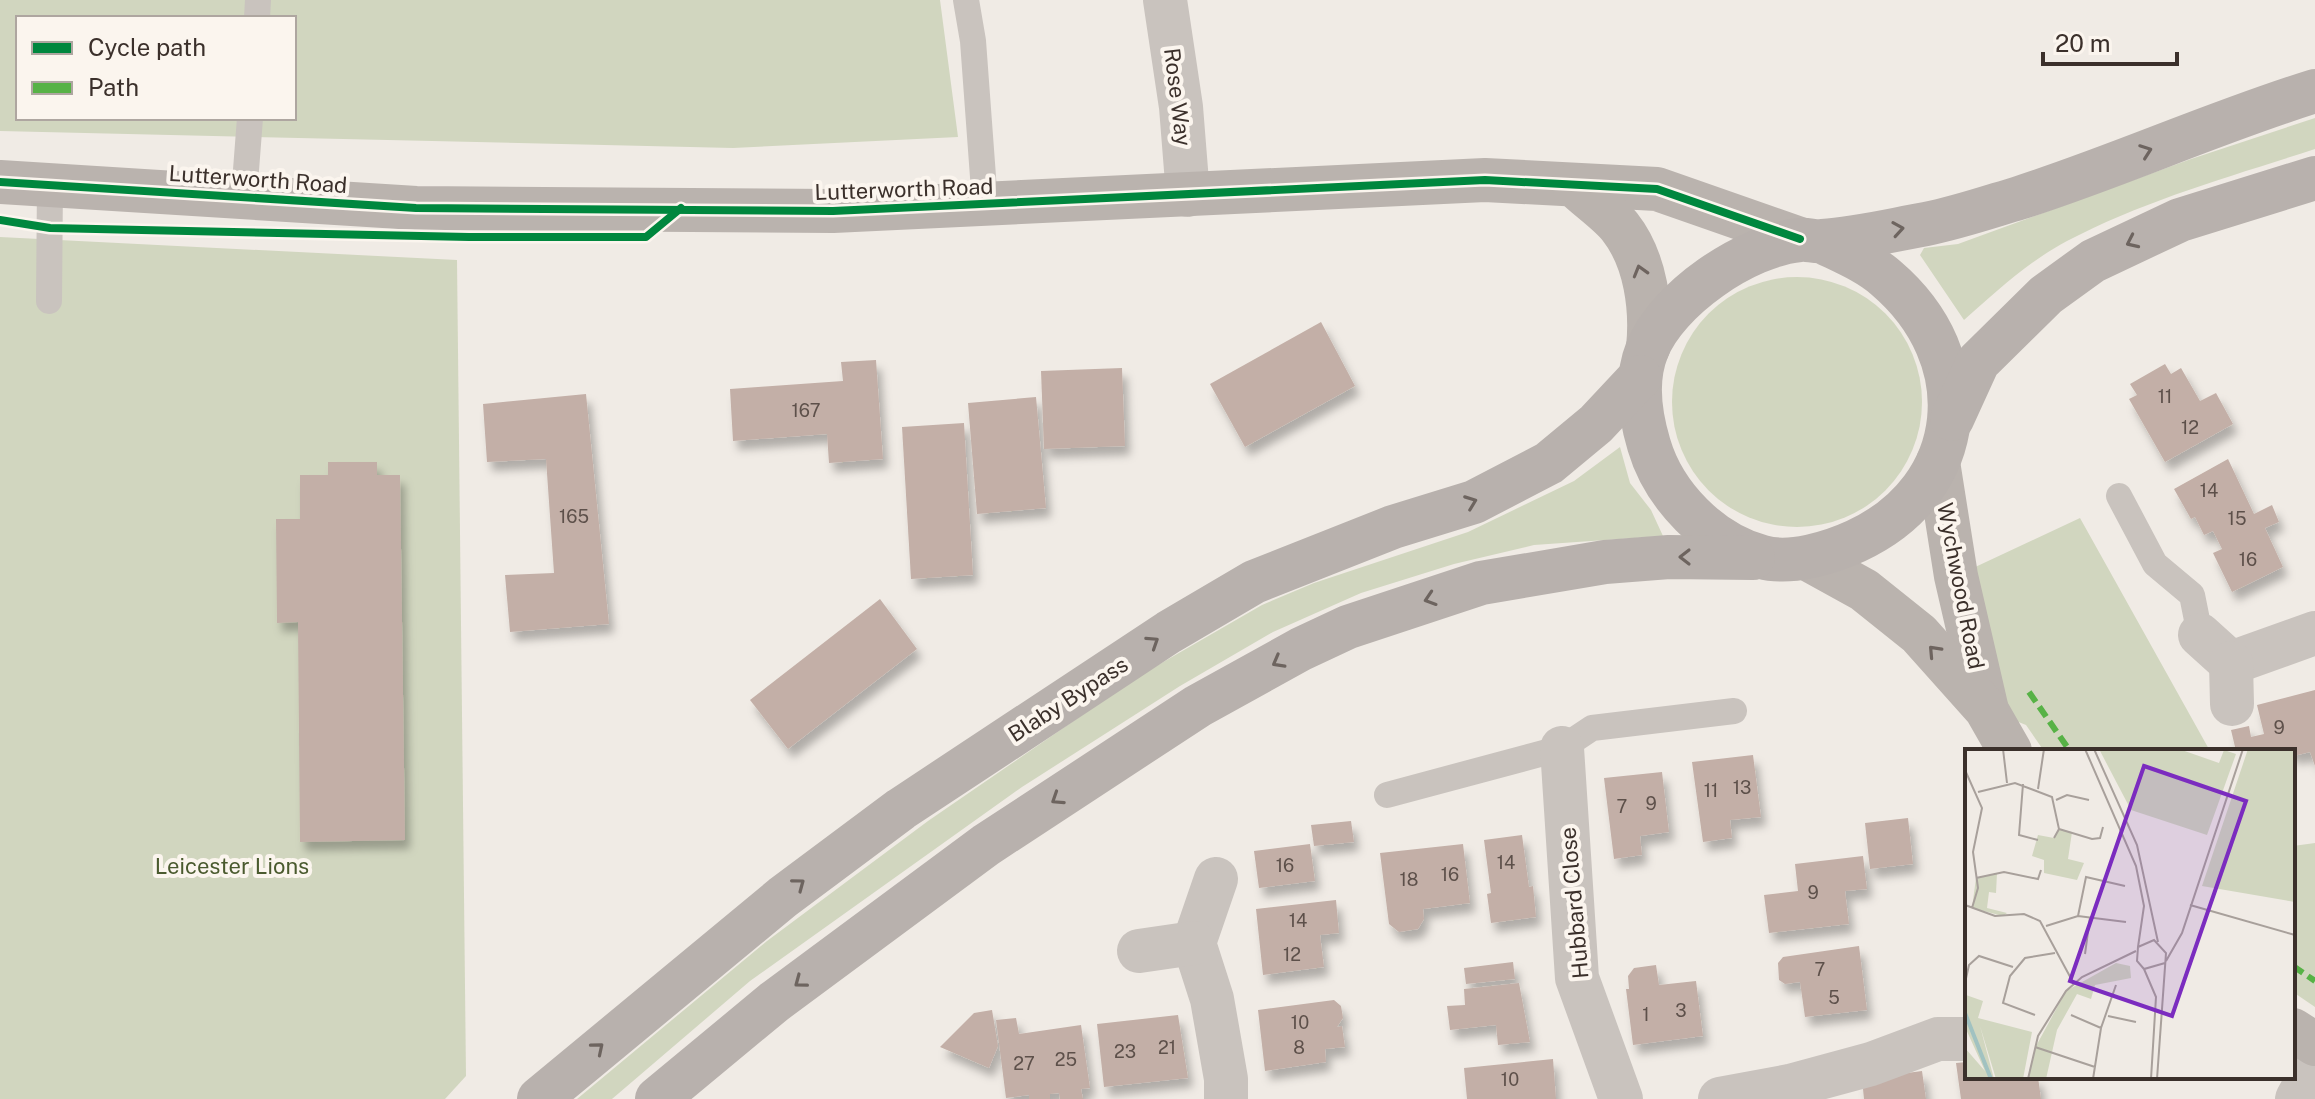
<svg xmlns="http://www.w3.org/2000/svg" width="2315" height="1099" viewBox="0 0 2315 1099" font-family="'Public Sans',sans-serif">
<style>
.green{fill:#d1d6bf;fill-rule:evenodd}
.building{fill:#c3afa7;filter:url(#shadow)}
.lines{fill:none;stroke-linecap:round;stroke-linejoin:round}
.lane{stroke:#c9c3be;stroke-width:26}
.street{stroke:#c9c3be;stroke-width:44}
.secondary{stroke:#bab3ae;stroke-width:44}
.primary{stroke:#b8b1ad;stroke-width:44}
.quiet{stroke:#57b246;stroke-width:6;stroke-dasharray:12 6;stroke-linecap:butt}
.cycleway-casing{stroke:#fbf5ee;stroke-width:13}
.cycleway{stroke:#00873e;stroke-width:8}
.oneway{stroke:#6d645f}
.oneway2{stroke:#6e645f}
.labels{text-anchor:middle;stroke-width:8;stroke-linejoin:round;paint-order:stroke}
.number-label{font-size:18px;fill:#5d504a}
.street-label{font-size:22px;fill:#3b302b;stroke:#fbf5ee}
.park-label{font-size:22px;fill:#4a5a2e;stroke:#fbf5ee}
.inset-river{fill:none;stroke:#a1c2c1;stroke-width:4}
.inset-road{fill:none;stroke:#a8a09b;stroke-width:2}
.view{fill:#7b2cbf;fill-opacity:0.15;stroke:#7b2cbf;stroke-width:4}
.inset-edge{fill:none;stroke:#3b302b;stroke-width:4}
</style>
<defs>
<filter id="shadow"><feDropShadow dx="5" dy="9" stdDeviation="4" flood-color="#0004"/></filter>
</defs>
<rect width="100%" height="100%" fill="#f0ebe5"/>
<g class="green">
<path d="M0,0H940L958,137L733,148L0,131ZM18,18H294V118H18Z"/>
<path d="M2315,118V149C2232,176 2145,200 2067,241C2029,261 1996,292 1964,320L1920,255L1924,248L1958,244L2191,159Z"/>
<path d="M0,237L457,260L466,1076L445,1099H0Z"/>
<circle cx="1797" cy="402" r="125"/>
<path d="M1620,447L1630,483L1651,510L1663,536L1534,545L1454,564L1361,593L1273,632L1180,686L1022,787L750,981L612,1099H577L767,941L928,821L1139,676L1262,605L1314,583L1468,532L1574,481Z"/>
<path d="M2080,518L2210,751H2044L2026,725L1986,709L1971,569Z"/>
<path d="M2315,843V1007L2293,992V846Z"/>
</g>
<g class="building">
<path d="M1321,322L1355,386L1245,447L1210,384Z"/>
<path d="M876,360L883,459L829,463L827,434L733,441L730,389L843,381L841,362Z"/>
<path d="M2165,364L2171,374L2181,368L2200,401L2216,393L2233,424L2165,462L2129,399L2137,395L2130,384Z"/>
<path d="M1122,368L1125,446L1044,449L1041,371Z"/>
<path d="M586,394L609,624L510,632L505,575L554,573L546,459L487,462L483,404Z"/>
<path d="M1036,397L1046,508L977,514L968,403Z"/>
<path d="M964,423L973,575L911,579L902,427Z"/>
<path d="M2228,459L2254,514L2272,505L2279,522L2265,528L2283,567L2232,592L2213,553L2222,549L2213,531L2204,535L2195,517L2191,519L2174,489Z"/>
<path d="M328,462H377V475H400L405,840L300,842L298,622L277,623L276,519H300V475H328Z"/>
<path d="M880,599L917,649L788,749L750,700Z"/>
<path d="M2315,690V766L2310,752L2293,756V751H2236L2231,730L2249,726L2251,737L2264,734L2257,705Z"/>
<path d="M1753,755L1761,817L1730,820L1732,838L1703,842L1692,762Z"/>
<path d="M1662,772L1669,832L1640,836L1642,855L1614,859L1604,778Z"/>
<path d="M1908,818L1913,864L1870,869L1865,823Z"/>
<path d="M1351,821L1354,842L1314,846L1311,825Z"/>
<path d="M1522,835L1529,887L1533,886L1536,917L1491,923L1487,894L1491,893L1484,840Z"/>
<path d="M1310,844L1315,881L1259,888L1254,851Z"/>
<path d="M1463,844L1470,903L1423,909L1424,919L1418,929L1399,932L1389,924L1380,853Z"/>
<path d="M1863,856L1867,889L1845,891L1849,924L1769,933L1764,895L1798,891L1795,864Z"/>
<path d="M1336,900L1339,933L1320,935L1324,967L1263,975L1256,909Z"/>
<path d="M1859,946L1867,1010L1805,1017L1800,982L1785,984L1779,980L1778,963L1783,957Z"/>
<path d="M1513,962L1515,979L1466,984L1464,968Z"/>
<path d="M1656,965L1659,985L1696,981L1703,1036L1633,1045L1626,989H1629L1628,976L1634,968Z"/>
<path d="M1519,983L1530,1042L1498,1045L1496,1025L1450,1030L1447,1006L1465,1005L1464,989Z"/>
<path d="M1334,1000L1341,1006L1343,1018L1337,1027L1342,1026L1345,1047L1325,1049L1326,1062L1265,1071L1258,1010Z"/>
<path d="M992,1010L998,1046L989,1068L940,1047L974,1013Z"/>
<path d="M1178,1015L1188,1078L1104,1087L1097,1024Z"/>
<path d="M1016,1018L1019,1034L1081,1025L1090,1088L1081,1089L1083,1099H1060L1059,1093L1050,1094V1099H1029V1095L1006,1098L996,1020Z"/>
<path d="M1553,1059L1556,1099H1467L1464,1068Z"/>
<path d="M1967,1062V1077H2038L2041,1099H1961L1956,1063Z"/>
<path d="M1922,1071L1926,1099H1864L1862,1079Z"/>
</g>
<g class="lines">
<g class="lane">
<path d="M966,0L973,41L985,204"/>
<path d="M257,18L258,0"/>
<path d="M244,196L250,118"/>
<path d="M49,301L50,183"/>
<path d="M2119,496L2155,564L2192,595L2200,635"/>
<path d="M1387,795L1562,748L1592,728L1734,711"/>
</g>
<g class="street">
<path d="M1165,0L1181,107L1188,195"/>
<path d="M2200,635L2231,663L2315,633"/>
<path d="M2231,663L2232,704"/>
<path d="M1562,748L1577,978L1621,1099"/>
<path d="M1216,879L1194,943L1212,999L1226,1079V1099"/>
<path d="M1139,951L1194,943"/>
<path d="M1720,1099L1790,1086L1871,1064L1938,1039H1967"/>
<path d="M2297,1099L2315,1066"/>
</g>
<g class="secondary">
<path d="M0,182L416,208L833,211L1485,180L1657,189L1800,239"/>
<path d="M1574,185C1588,199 1608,212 1620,227C1646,260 1652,309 1648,348"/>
<path d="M1938,462L1956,576L1986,706"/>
<path d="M1806,558L1864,590L1919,634L1986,709L2010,751"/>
<path d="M2293,1030L2315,1044"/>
</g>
<g class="primary">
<path d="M1821,241C1843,252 1868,262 1886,278C1980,358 1970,488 1856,541C1830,553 1790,565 1762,557C1710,543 1664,496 1649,445C1640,415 1635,380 1647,350C1667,299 1746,245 1800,240C1807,239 1815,242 1822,241C1856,239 1892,230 1926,224C1957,218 1989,207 2019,198C2119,166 2215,122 2315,91"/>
<path d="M1952,419L1978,362L2046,295L2093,261L2180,220L2315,178"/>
<path d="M539,1099L783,897L901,809L1169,632L1254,582L1393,527L1474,502L1549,463L1596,424L1640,377"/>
<path d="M657,1099L774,1002L986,845L1198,706L1301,649L1348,627L1481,583L1605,562L1669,557L1753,558"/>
</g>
<g class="quiet">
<path d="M2029,692L2070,751"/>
<path d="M2293,966L2315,981"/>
</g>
<defs>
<g id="cycleway">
<path d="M0,182L416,208L833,211L1485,180L1657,189L1800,239"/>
<path d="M0,220L50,228L469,237H646L681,208"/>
</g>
</defs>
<use href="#cycleway" class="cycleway-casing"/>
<use href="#cycleway" class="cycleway"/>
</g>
<defs><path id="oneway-chevron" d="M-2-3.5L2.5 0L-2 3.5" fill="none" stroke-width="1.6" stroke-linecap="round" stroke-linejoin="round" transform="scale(2)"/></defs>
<g class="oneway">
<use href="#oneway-chevron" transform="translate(2146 151) rotate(-20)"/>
<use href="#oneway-chevron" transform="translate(1898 229) rotate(-9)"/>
<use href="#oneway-chevron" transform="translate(2132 242) rotate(155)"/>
<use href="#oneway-chevron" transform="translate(1471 502) rotate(-21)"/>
<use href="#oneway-chevron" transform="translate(1685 557) rotate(-180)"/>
<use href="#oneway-chevron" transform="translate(1430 599) rotate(162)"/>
<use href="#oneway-chevron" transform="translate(1153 642) rotate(-33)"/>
<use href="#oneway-chevron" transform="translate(1278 662) rotate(151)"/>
<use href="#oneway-chevron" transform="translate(1057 799) rotate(147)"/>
<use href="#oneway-chevron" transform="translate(799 884) rotate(-37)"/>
<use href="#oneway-chevron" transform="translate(800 982) rotate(143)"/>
<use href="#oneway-chevron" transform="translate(598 1048) rotate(-40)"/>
</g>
<g class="oneway2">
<use href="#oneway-chevron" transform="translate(1640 271) rotate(-106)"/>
<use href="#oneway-chevron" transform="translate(1934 651) rotate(-133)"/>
</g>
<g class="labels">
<g class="number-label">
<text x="2165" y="403">11</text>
<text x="806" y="417">167</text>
<text x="2190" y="434">12</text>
<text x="2209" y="497">14</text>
<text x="574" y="523">165</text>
<text x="2237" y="525">15</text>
<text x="2248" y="566">16</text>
<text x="2279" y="734">9</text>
<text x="1742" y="794">13</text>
<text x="1711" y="797">11</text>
<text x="1651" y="810">9</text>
<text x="1622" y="813">7</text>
<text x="1506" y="869">14</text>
<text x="1285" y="872">16</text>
<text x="1450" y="881">16</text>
<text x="1409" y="886">18</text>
<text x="1813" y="899">9</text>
<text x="1298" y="927">14</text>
<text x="1292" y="961">12</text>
<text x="1820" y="976">7</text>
<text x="1834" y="1004">5</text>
<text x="1681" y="1017">3</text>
<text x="1646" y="1021">1</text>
<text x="1300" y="1029">10</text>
<text x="1167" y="1054">21</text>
<text x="1299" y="1054">8</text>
<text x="1125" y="1058">23</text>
<text x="1066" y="1066">25</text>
<text x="1024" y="1070">27</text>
<text x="1510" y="1086">10</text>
</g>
<g class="street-label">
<text transform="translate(1178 97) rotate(83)" y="8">Rose Way</text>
<text transform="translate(258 179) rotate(4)" y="8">Lutterworth Road</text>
<text transform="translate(904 189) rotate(-2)" y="8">Lutterworth Road</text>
<text transform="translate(1961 586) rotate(79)" y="8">Wychwood Road</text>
<text transform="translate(1068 699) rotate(-33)" y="8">Blaby Bypass</text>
<text transform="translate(1574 903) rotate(-95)" y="8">Hubbard Close</text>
</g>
<g class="park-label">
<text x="232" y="874">Leicester Lions</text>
</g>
</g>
<g transform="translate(1965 749)">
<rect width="330" height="330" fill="#f0ebe5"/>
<path d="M134,0H214L254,14L259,1L271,5L242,86L166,61ZM283,0H330V153L237,137ZM94,80L107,83L103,110L119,114L112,131L79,124V111L67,107L73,86L89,89ZM32,124L31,144L24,143L22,159L42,164L38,167L7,159L11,129ZM151,214L165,217L166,229L130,236L126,250L112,245L92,281L81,330H63L70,299L101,242ZM1,246L18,252L13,269L67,283L58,330H31L15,277L29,330H0V299L20,322L0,278Z" fill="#d1d6bf"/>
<path class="inset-river" d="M0,264L26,330"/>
<path class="inset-road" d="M38,0L42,34M120,0L171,117L179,157L173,198M129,0L172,96L193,193M0,21L17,59L8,103L13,139L7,159M58,35L54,86L73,91M73,40L79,0M13,43L50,34L87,48L94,80L89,89M91,51L102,46L124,51M94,80L127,90L135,89L138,78M11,129L39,123L73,130L76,121M0,156L30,167L59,165L75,172L109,235M225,156L330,186M113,167L121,128L160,137M81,177L113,167L161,173M120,205L125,168M201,212L217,184L278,0M179,220L191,248L186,330M0,234L4,216L14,207L48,218M70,266L38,254L45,227L60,209L90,204M106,266L136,279M143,267L171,273M70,298L130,318M63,330L73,287L101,242L117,228L171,202M128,330L136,279L151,236M192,330L201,204L189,191L173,198L172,212L179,220L200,214"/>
<path class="view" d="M179,17L281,52L207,267L105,232Z"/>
<rect width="330" height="330" class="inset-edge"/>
</g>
<rect x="16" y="16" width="280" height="104" fill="#fbf5ee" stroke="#aea6a0" stroke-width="2"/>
<rect x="32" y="42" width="40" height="12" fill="#00873e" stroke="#aea6a0" stroke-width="2"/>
<text x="88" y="56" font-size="24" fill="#3b302b">Cycle path</text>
<rect x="32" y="82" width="40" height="12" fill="#57b246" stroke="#aea6a0" stroke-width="2"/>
<text x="88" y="96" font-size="24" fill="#3b302b">Path</text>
<path d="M2043 52v12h134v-12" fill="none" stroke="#3b302b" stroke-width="4"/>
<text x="2055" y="52" font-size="24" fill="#3b302b" stroke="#fbf5ee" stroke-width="6" paint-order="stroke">20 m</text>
</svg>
